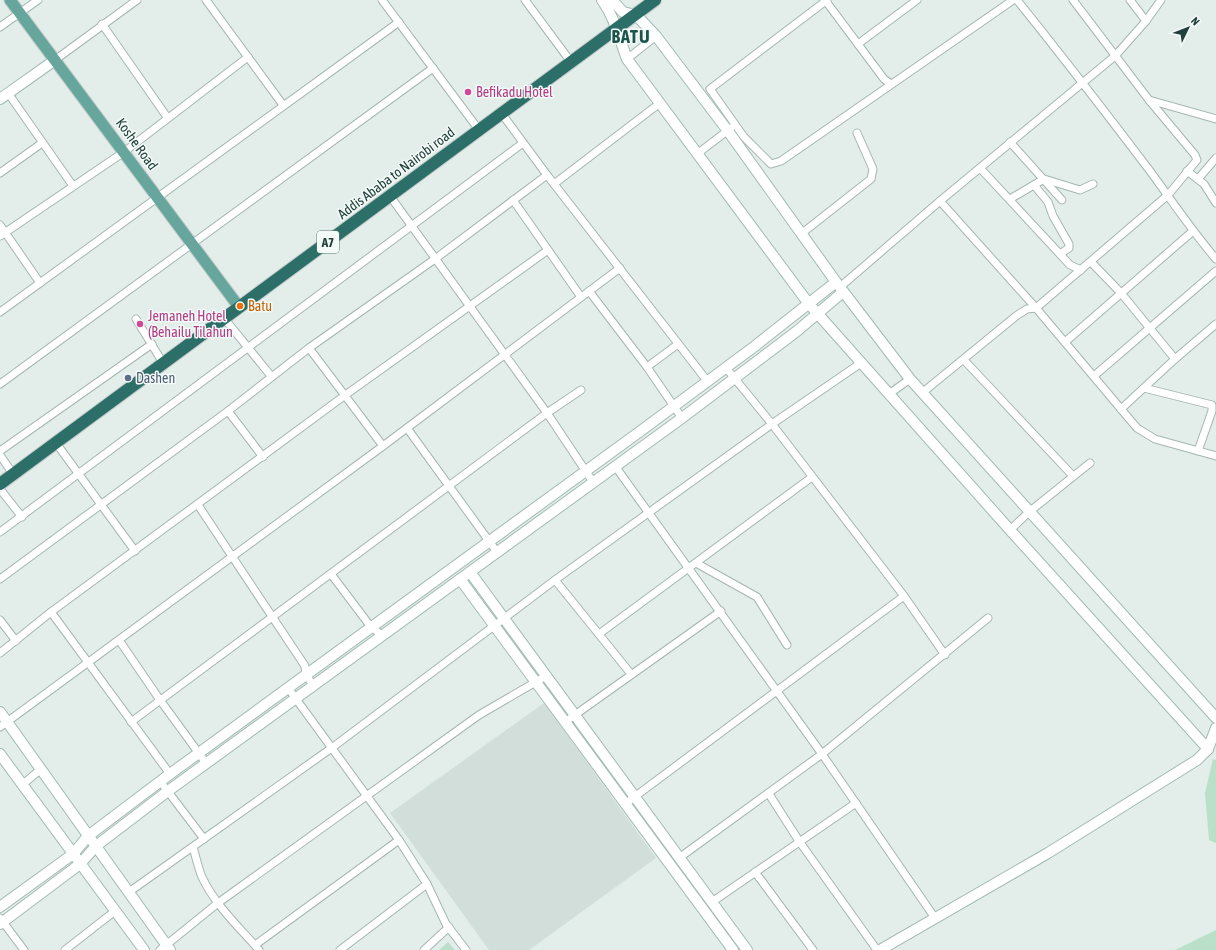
<svg xmlns="http://www.w3.org/2000/svg" width="1216" height="950" viewBox="0 0 1216 950" font-family="'Asap Condensed',sans-serif">
<style>
.built{fill:#d1ded9}
.green{fill:#bbe0c9}
.lines{fill:none;stroke-linecap:round;stroke-linejoin:round}
.street-casing{stroke:#a5b6b2;stroke-width:9}
.secondary-casing{stroke:#a1bab4;stroke-width:12}
.primary-casing{stroke:#c1cac8;stroke-width:13}
.highway-casing{stroke:#c1cac8;stroke-width:14}
.street{stroke:#fff;stroke-width:7}
.secondary{stroke:#fff;stroke-width:10}
.primary{stroke:#66a69c;stroke-width:11}
.highway{stroke:#2c6e68;stroke-width:12}
.hotel-dot{fill:#d1479c;stroke:#f4faf8;stroke-width:1.5}
.food-dot{fill:#e8710a;stroke:#f4faf8;stroke-width:1.5}
.service-dot{fill:#5c6f8a;stroke:#f4faf8;stroke-width:1.5}
.labels{text-anchor:middle;stroke-width:3;stroke-linejoin:round;paint-order:stroke}
.shield{fill:#f4faf8;stroke:#617874;stroke-width:1}
.shield-label{font-size:13px;font-weight:bold;fill:#22403b}
.hotel-label{font-size:14px;fill:#b23c85;stroke:#f4faf8;text-anchor:start}
.street-label{font-size:14px;fill:#22403b;stroke:#f4faf8}
.food-label{font-size:14px;fill:#c56008;stroke:#f4faf8;text-anchor:start}
.service-label{font-size:14px;fill:#4e5e75;stroke:#f4faf8;text-anchor:start}
.district-label{font-size:18px;font-weight:bold;letter-spacing:1px;fill:#1c544c;stroke:#f4faf8}
</style>
<rect width="100%" height="100%" fill="#e3eeea"/>
<path class="built" d="M544,703L656,858L529,950H489L390,813Z"/>
<g class="green">
<path d="M1213,759L1216,760V843L1209,840L1205,793Z"/>
<path d="M1216,930V950H1175Z"/>
<path d="M448,942L455,950H439Z"/>
</g>
<g class="lines">
<defs>
<g id="street">
<path d="M206,0L283,105"/>
<path d="M382,0L479,130"/>
<path d="M525,0L571,62"/>
<path d="M825,0L884,79L891,84"/>
<path d="M827,0L710,89L744,137L771,164L781,161L1013,0"/>
<path d="M1017,0C1062,56 1106,113 1150,171C1172,201 1192,231 1216,259"/>
<path d="M1130,0L1146,21"/>
<path d="M102,24L167,117"/>
<path d="M0,27L38,0"/>
<path d="M858,44L917,0"/>
<path d="M627,59L656,36"/>
<path d="M55,60L137,0"/>
<path d="M8,93L73,186"/>
<path d="M1149,100L1216,119"/>
<path d="M502,114L547,175L708,382"/>
<path d="M1010,142L1062,200"/>
<path d="M697,154L731,128"/>
<path d="M980,168L1070,265L1081,270"/>
<path d="M1187,171L1204,184L1216,203"/>
<path d="M0,173L42,143"/>
<path d="M1198,179L1216,158"/>
<path d="M554,184L660,103"/>
<path d="M1034,185L1048,202L1053,216L1069,244V248L1060,254"/>
<path d="M390,196L547,413L593,482"/>
<path d="M1010,199L1044,179L1080,190L1093,184"/>
<path d="M513,200L581,297"/>
<path d="M940,201L1036,308L1137,428L1155,439L1216,456"/>
<path d="M0,225L40,283"/>
<path d="M801,234L871,179L873,169L857,133"/>
<path d="M0,236L124,152L248,57"/>
<path d="M1091,262L1121,293L1175,359"/>
<path d="M840,287L940,201L1115,56L1146,21L1161,0"/>
<path d="M589,291L647,367L682,418"/>
<path d="M0,312L399,22"/>
<path d="M224,318L271,376"/>
<path d="M136,319L163,363"/>
<path d="M1065,342L1193,231"/>
<path d="M309,348L383,446"/>
<path d="M964,360L1073,476"/>
<path d="M647,367L678,344"/>
<path d="M726,368L772,424L904,596L945,655"/>
<path d="M1094,376L1216,271"/>
<path d="M0,384L433,68"/>
<path d="M1144,388L1212,405V411L1198,451"/>
<path d="M922,393L1016,316L1027,309L1036,308L1168,195L1197,160L1195,155L1149,100L1073,0"/>
<path d="M889,394L910,379"/>
<path d="M1121,409L1175,359L1216,324"/>
<path d="M228,411L263,457"/>
<path d="M407,428L497,552"/>
<path d="M56,443L135,551"/>
<path d="M0,451L152,344"/>
<path d="M0,455L13,474"/>
<path d="M615,466L822,754L935,918"/>
<path d="M0,489L22,517"/>
<path d="M198,505L305,666L306,675L313,685"/>
<path d="M1010,530L1029,512L1090,463"/>
<path d="M0,532L523,143"/>
<path d="M696,563L757,597L787,645"/>
<path d="M331,574L371,627L382,635"/>
<path d="M0,579L228,411L309,348L435,259L547,175"/>
<path d="M555,580L631,674"/>
<path d="M51,612L170,774"/>
<path d="M0,620L16,641"/>
<path d="M599,634L812,477"/>
<path d="M119,640L160,700L206,763"/>
<path d="M0,653L51,612L344,396L548,250"/>
<path d="M288,688L399,840L427,884L446,924L466,950"/>
<path d="M131,722L547,413L581,390"/>
<path d="M565,722L721,611"/>
<path d="M0,727L383,446L620,268"/>
<path d="M160,781L204,839"/>
<path d="M22,785L41,769"/>
<path d="M769,794L799,841L877,950"/>
<path d="M625,804L904,596"/>
<path d="M193,847C196,857 198,868 202,877C215,905 239,927 259,950"/>
<path d="M679,858L822,754L988,618"/>
<path d="M755,872L813,950"/>
<path d="M129,892L333,747L555,580L772,424L861,363"/>
<path d="M712,902L856,803"/>
<path d="M0,918L24,950"/>
<path d="M255,945L399,840"/>
<path d="M65,950L115,911"/>
<path d="M160,950L218,903L447,738L479,715L546,676"/>
<path d="M340,950L427,884"/>
<path d="M424,950L449,927"/>
</g>
<g id="secondary">
<path d="M602,0C615,18 619,38 627,59L809,304L1010,530L1208,749"/>
<path d="M612,0L623,12L636,15L656,36L728,131L836,282L910,379L1216,718"/>
<path d="M0,99L55,60"/>
<path d="M470,572L747,950"/>
<path d="M460,579L733,950"/>
<path d="M0,712L170,950"/>
<path d="M0,754L144,950"/>
<path d="M0,907L73,854L88,836L170,774L642,430L755,346L836,282"/>
<path d="M0,924L80,864L96,846L168,791L682,418L797,331L843,292"/>
<path d="M880,950L1048,853L1197,760L1208,749L1216,728"/>
</g>
<path id="primary" d="M10,0L239,307"/>
<path id="highway" d="M0,484L655,0"/>
</defs>
<use href="#street" class="street-casing"/>
<use href="#secondary" class="secondary-casing"/>
<use href="#primary" class="primary-casing"/>
<use href="#highway" class="highway-casing"/>
<use href="#street" class="street"/>
<use href="#secondary" class="secondary"/>
<use href="#primary" class="primary"/>
<use href="#highway" class="highway"/>
</g>
<g class="hotel-dot">
<circle cx="468" cy="92" r="4"/>
<circle cx="140" cy="324" r="4"/>
</g>
<circle class="food-dot" cx="240" cy="306" r="4"/>
<circle class="service-dot" cx="128" cy="378" r="4"/>
<g class="labels">
<rect class="shield" x="317" y="231" width="22" height="22" rx="3"/>
<g class="shield-label">
<text x="328" y="247">A7</text>
</g>
<g class="hotel-label">
<text x="476" y="97">Befikadu Hotel</text>
<text x="148" y="321">Jemaneh Hotel<tspan x="148" dy="16">(Behailu Tilahun</tspan></text>
</g>
<g class="street-label">
<text transform="translate(137 144) rotate(54)" y="5">Koshe Road</text>
<text transform="translate(396 173) rotate(-37)" y="5">Addis Ababa to Nairobi road</text>
</g>
<g class="food-label">
<text x="248" y="311">Batu</text>
</g>
<g class="service-label">
<text x="136" y="383">Dashen</text>
</g>
<g class="district-label">
<text x="631" y="43">BATU</text>
</g>
</g>
<g transform="translate(1188 28) rotate(47)" stroke="#f4faf8" stroke-width="3" paint-order="stroke">
<path d="M0-3L7 15L0 10L-7 15Z" fill="#22403b"/>
<text y="-6" font-size="11" font-weight="bold" text-anchor="middle" fill="#22403b">N</text>
</g>
</svg>
